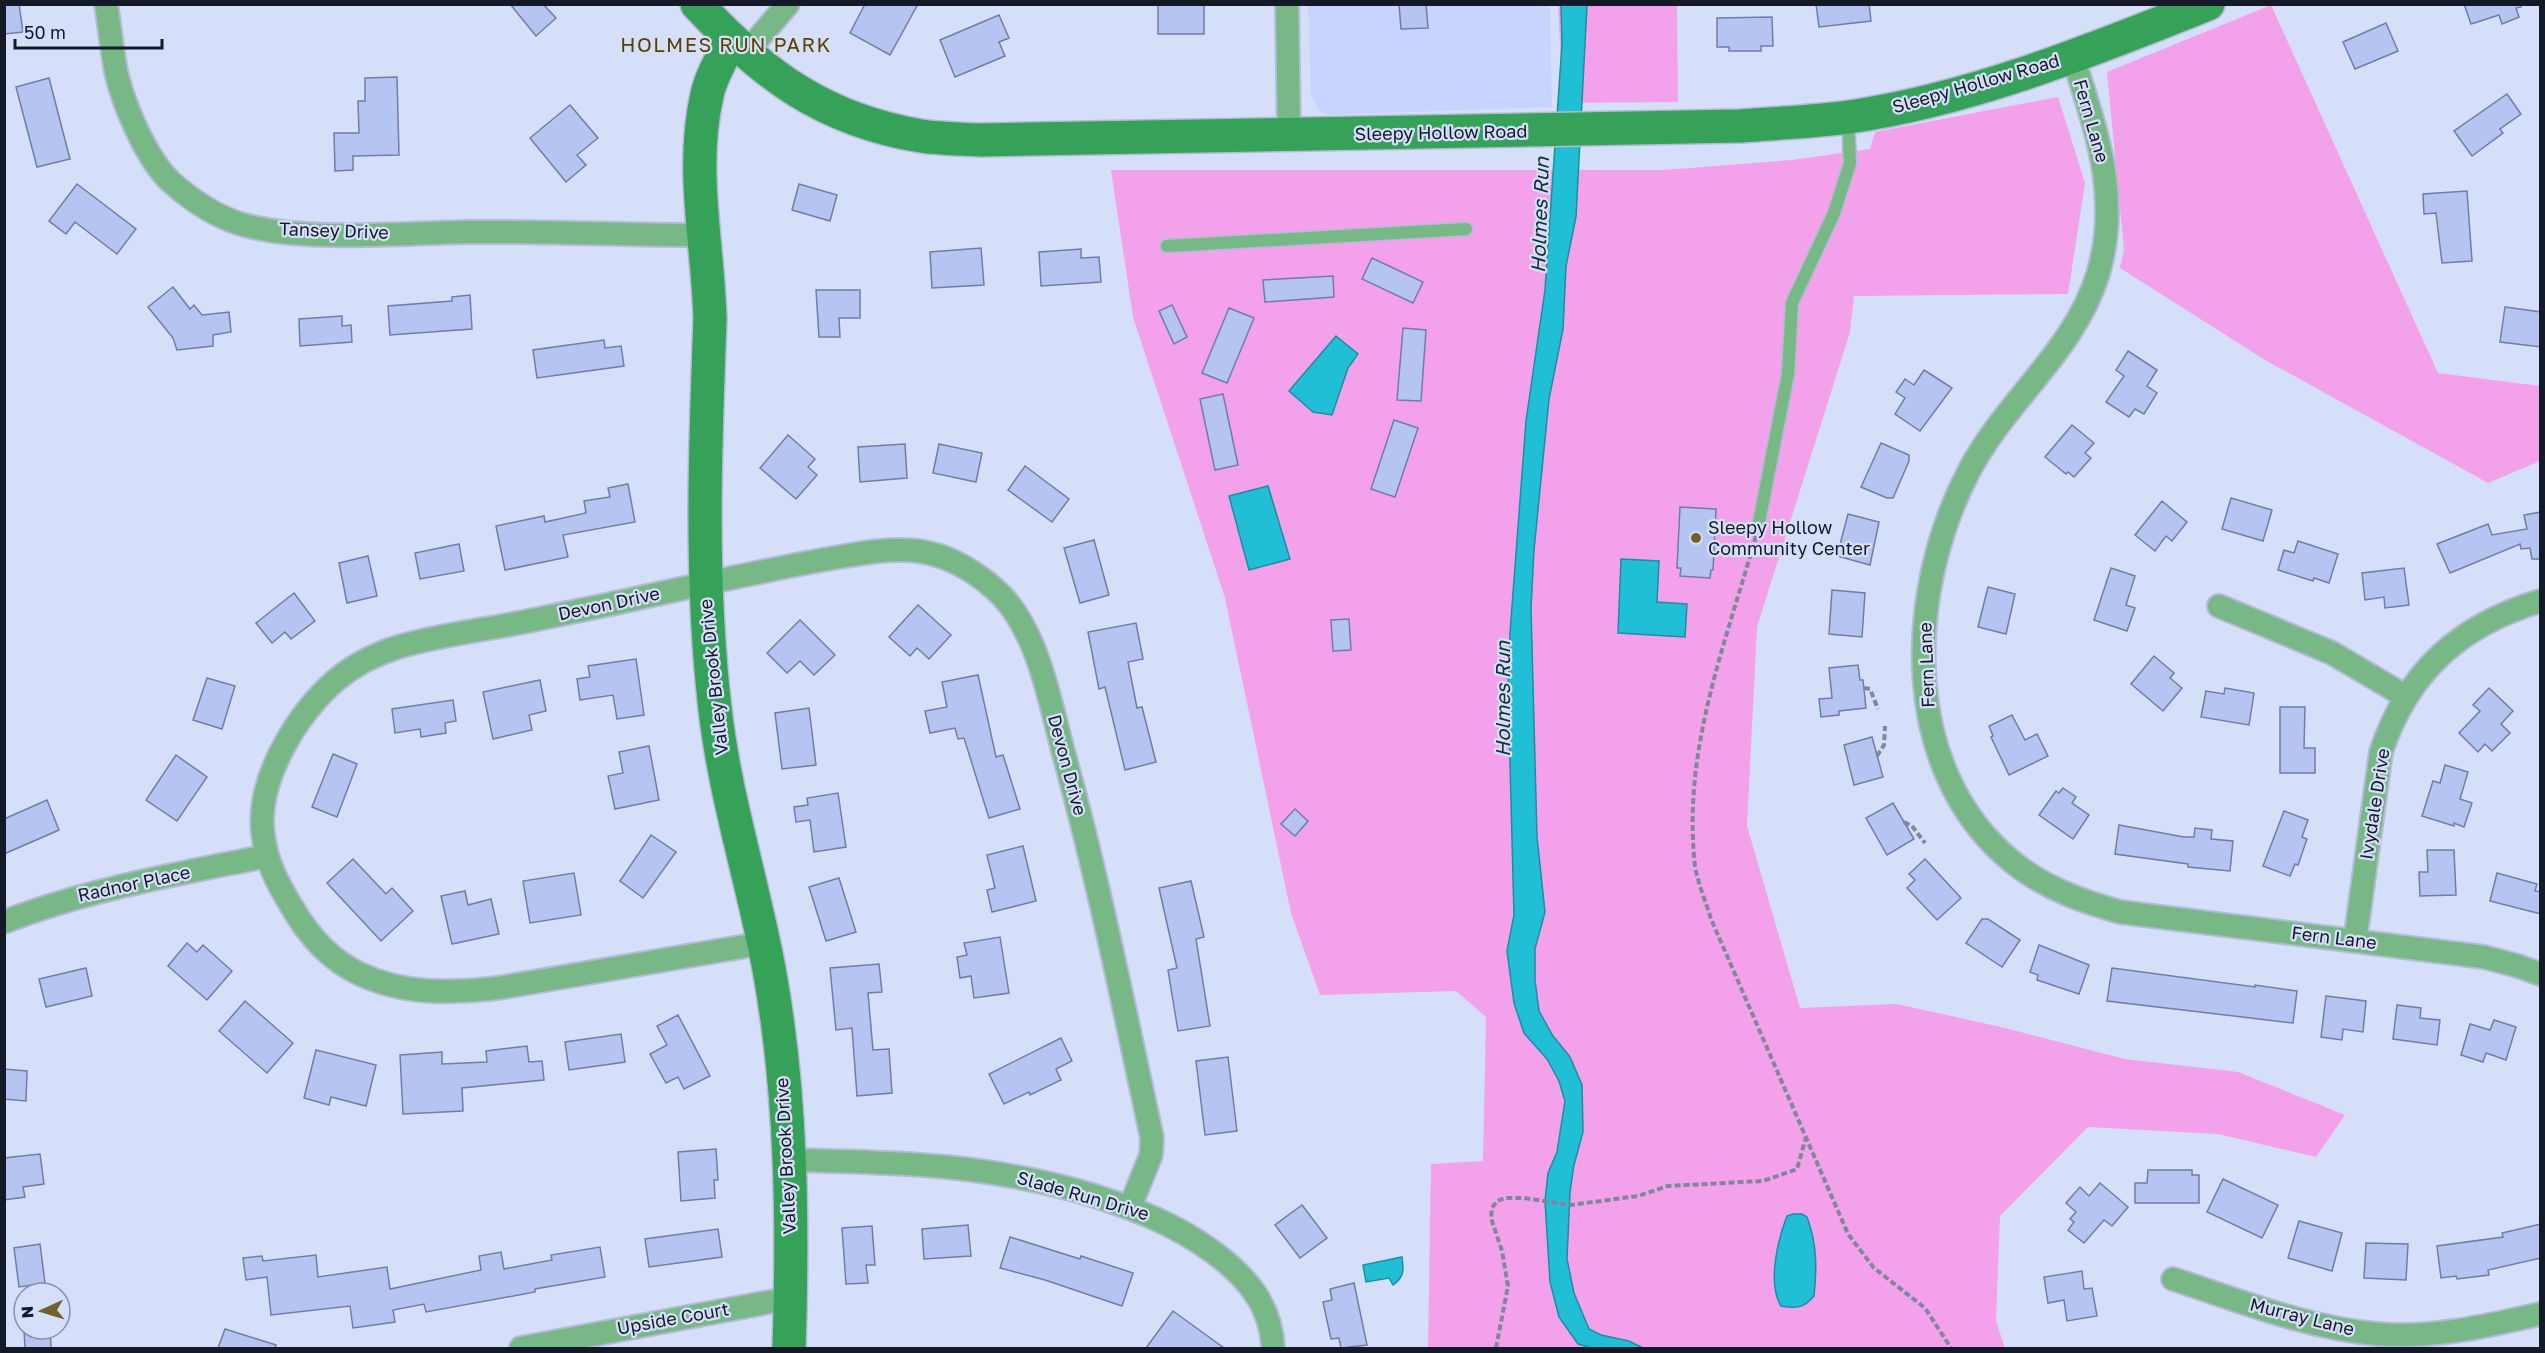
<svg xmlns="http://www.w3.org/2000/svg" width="2545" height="1353" viewBox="0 0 2545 1353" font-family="'Golos Text',sans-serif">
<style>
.built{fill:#c7d5fe}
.green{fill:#f3a1eb}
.water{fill:#21bfd6;stroke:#1d8da2;stroke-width:1.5}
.building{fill:#b6c4f1;stroke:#707da5;stroke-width:1.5}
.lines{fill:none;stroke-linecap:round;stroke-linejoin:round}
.lane-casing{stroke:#b3bbd4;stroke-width:15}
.street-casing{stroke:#b3bbd4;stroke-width:26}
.secondary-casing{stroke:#b3bbd4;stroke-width:36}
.path{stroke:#7f879c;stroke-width:4;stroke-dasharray:6 3;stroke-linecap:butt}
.lane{stroke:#78b786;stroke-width:12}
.street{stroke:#78b786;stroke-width:22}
.secondary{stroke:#36a158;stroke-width:33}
.poi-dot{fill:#715f2e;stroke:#d6dffa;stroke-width:2}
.labels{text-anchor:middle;stroke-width:4.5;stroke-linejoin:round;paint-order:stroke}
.street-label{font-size:18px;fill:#141928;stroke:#d6dffa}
.poi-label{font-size:18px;fill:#141928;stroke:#d6dffa;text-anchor:start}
.neighbourhood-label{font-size:20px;letter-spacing:1.5px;fill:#564300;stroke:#d6dffa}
.water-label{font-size:20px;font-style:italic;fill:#112f34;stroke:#d6dffa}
</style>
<rect width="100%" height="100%" fill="#d6dffa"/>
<path class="built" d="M1308,5H1550L1552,107L1327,115L1318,109L1311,96Z"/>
<g class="green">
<path d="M1558,5H1677L1678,102L1563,103Z"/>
<path d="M2271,5L2438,373L2540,386V461L2488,483L2265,360L2120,268L2124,250L2107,72Z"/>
<path d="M2058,97L2085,183L2068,294L1854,296L1850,332L1757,627L1747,826L1800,1008L1897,1004L2001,1027L2125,1059L2238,1072L2345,1115L2316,1157L2218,1134L2088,1127L2000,1216L1996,1321L2005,1348H1428L1431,1164L1483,1161L1486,1017L1456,991L1320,995L1291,913L1225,598L1133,317L1111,170H1664L1792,160L1870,149L1875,132Z"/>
</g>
<g class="water">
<path d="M1561,5H1587L1576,217L1566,266L1563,329L1549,399L1534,550L1531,608L1537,837L1545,912L1535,949V980L1539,1011L1553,1036L1570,1057L1582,1085L1583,1132L1574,1165L1570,1192L1567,1259L1574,1293L1589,1329L1601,1335L1629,1341L1643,1348H1592L1578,1344L1559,1317L1550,1282L1545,1201L1548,1173L1557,1152L1565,1101L1559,1081L1547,1059L1524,1033L1514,1003L1507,951L1514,915L1508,687L1510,633L1526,421L1545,290L1562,44Z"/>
<path d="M1336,336L1358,354L1348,368L1332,415L1313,412L1289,391Z"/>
<path d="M1268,486L1290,559L1249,570L1229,496Z"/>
<path d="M1621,559L1659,561L1657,602L1687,604L1685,637L1618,633Z"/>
<path d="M1793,1214H1802L1807,1217C1817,1244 1817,1267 1814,1296C1804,1308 1796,1309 1781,1306C1767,1283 1778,1239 1787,1216Z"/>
<path d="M1402,1257C1404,1271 1404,1277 1393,1285L1389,1278L1366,1282L1363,1265Z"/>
</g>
<g class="building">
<path d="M4,4H19L23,32L4,34Z"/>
<path d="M510,4H543L556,18L536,36Z"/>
<path d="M865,4H918L890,55L850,33Z"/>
<rect x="1158" y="4" width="46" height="30"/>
<path d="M1399,4H1426L1428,28L1401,29Z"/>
<path d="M1816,4H1869L1871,21L1819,27Z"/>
<path d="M2464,4H2521V7L2516,8L2519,17L2502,24L2499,15L2471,24Z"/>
<path d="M999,15L1009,38L999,42L1005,56L955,77L940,40Z"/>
<path d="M1772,17L1773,46H1761V51H1729V47H1717V18Z"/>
<path d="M2386,23L2398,51L2355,69L2343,42Z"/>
<path d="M397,77L399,155L353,156V170L335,171L334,133H359L358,101H365V78Z"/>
<path d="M49,78L70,159L37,167L16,87Z"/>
<path d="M2507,94L2521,114L2500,129L2503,133L2472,156L2454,131Z"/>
<path d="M570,105L598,138L577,155L586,165L566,182L530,138Z"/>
<path d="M77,184L136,229L117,254L75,222L66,234L49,221Z"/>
<path d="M799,184L837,195L830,221L792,210Z"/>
<path d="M2467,191L2472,261L2442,263L2436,213L2424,214L2423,194Z"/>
<path d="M981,248L984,285L932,288L930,252Z"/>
<path d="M1081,249V258L1099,257L1101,282L1041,286L1039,252Z"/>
<path d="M1372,258L1423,282L1413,303L1362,279Z"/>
<path d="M1333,276L1334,297L1265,302L1263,280Z"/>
<path d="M173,287L190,309L194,305L202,315L229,312L231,332L213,335V346L177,350L173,338L148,307Z"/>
<path d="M816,290H860V318H839L840,337H819Z"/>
<path d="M470,295L472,329L390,335L388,306L452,301V297Z"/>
<path d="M1172,305L1187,337L1174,344L1159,311Z"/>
<path d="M2505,307L2541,312V347L2500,342Z"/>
<path d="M1229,308L1254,318L1227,383L1202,373Z"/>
<path d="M342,316V326L351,325L352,342L300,346L299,319Z"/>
<path d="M1403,328L1426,330L1421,401L1397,400Z"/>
<path d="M604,340L605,348L621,346L624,366L537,378L533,350Z"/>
<path d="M2128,351L2157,370L2147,386L2157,393L2144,414L2135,409L2129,417L2106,402L2124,376L2116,370Z"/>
<path d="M1924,370L1952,388L1920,431L1895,414L1905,398L1896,392L1905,379L1914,385Z"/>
<path d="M1223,394L1238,465L1215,470L1200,399Z"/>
<path d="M1394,420L1418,428L1395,497L1371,489Z"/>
<path d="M2072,425L2094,443L2085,453L2091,458L2074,477L2068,472L2066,474L2045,457Z"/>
<path d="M788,435L815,459L808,467L817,475L796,499L760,468Z"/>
<path d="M1881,443L1909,455V461L1893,498H1887L1861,487Z"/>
<path d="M905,444L907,478L860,482L858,447Z"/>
<path d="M939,444L982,453L976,482L933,473Z"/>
<path d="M1025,466L1069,499L1052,522L1008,490Z"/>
<path d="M628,484L635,522L563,535L568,557L505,570L496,526L544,516L545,522L586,513L584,501L610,497L608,488Z"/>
<path d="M2231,498L2272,510L2263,541L2222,529Z"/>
<path d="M2162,501L2187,522L2172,541L2166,536L2155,551L2135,535Z"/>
<path d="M1680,507L1716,509L1713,570H1711L1710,578L1680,576L1681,568H1677Z"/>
<path d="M2541,512V559H2532L2530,548L2521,549L2520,544L2450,573L2437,544L2488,524L2492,535L2527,529L2524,515Z"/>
<path d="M1848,514L1879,522L1870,565L1837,556Z"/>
<path d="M1094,540L1109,595L1080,603L1064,548Z"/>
<path d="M2298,541L2338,554L2329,583L2314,578L2313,581L2278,570L2284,550L2294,553Z"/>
<path d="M459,544L464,571L420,579L415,553Z"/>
<path d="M368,556L377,596L347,603L339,563Z"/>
<path d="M2111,568L2135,576L2126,605L2135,608L2127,631L2094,620Z"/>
<path d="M2404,568L2409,605L2385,608L2384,597L2365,600L2362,573Z"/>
<path d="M1988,587L2015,594L2006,634L1978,627Z"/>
<path d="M1832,590L1865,593L1862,637L1829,634Z"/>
<path d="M294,593L315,621L291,639L285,632L272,643L256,623Z"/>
<path d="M918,605L951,635L929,659L917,648L910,656L889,637Z"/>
<path d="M1349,619L1351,650L1333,651L1331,620Z"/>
<path d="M800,620L835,655L814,675L800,661L787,673L767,653Z"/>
<path d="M1136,623L1143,659L1128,662L1137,708L1142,707L1156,762L1125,770L1105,687L1099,689L1088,632Z"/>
<path d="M2154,656L2174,673L2170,678L2182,688L2163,711L2131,684Z"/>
<path d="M636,659L644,715L617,719L613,695L580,700L577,679L590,677L588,666Z"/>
<path d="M1858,665L1860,680H1863L1866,708L1839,711V715L1821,717L1819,699L1832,698L1829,668Z"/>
<path d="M978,675L996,757L1003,755L1020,809L989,818L964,738L958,739L955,728L930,733L925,711L947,707L942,682Z"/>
<path d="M207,678L235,686L222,729L193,720Z"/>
<path d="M540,680L546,711L529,715L532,730L493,739L483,692Z"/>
<path d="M2225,688L2254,693L2249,725L2201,717L2206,691L2224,694Z"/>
<path d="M2489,688L2513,711L2501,724L2510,733L2492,751L2485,744L2478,752L2459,733L2480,711L2473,705Z"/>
<path d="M453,700L456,721L445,723L446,733L421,737L420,729L395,733L392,709Z"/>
<path d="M2280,707H2305L2304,748H2315V773H2280Z"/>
<path d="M809,708L816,765L782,769L775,713Z"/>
<path d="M2012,715L2025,740L2037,734L2048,756L2009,775L1991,737L1993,736L1989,726Z"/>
<path d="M1872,737L1883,777L1854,785L1844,745Z"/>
<path d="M649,746L659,800L615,809L608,776L623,773L619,752Z"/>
<path d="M333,754L357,764L337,817L312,807Z"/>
<path d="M176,755L207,777L177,821L146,800Z"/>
<path d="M2445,765L2468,772L2460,799L2472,803L2464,827L2454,823V826L2422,816L2433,781L2440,783Z"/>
<path d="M2063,788L2076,797L2072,803L2089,815L2073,839L2039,815L2056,791L2059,793Z"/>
<path d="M838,793L846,847L814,852L810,820L796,822L794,807L808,805L807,798Z"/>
<path d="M47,800L59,830L4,854V819Z"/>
<path d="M1893,803L1914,839L1887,855L1866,818Z"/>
<path d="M1295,809L1308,821L1295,836L1281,824Z"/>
<path d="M2284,811L2308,820L2302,837L2307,839L2298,865L2295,864L2290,876L2263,866Z"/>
<path d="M2119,825L2184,837H2194L2195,828L2212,830L2211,839L2233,841L2230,871L2188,867V864L2115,854Z"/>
<path d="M651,835L676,852L643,898L620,881Z"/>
<path d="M1023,846L1036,901L992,912L987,890L995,888L987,855Z"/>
<path d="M2427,850H2454L2456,895L2420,896L2419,872H2428Z"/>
<path d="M353,859L386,894L392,888L413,911L381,941L327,883Z"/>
<path d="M1925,859L1961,898L1937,920L1907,888L1915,880L1909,874Z"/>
<path d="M574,873L581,915L530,923L523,881Z"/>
<path d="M2497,873L2537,884L2535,891L2541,892V914L2490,901Z"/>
<path d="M839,878L856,932L826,941L809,887Z"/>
<path d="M1191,881L1204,937L1196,939L1210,1026L1178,1031L1168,970L1177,968L1159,888Z"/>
<path d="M465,891L468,905L491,899L499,934L452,944L441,896Z"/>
<path d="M1982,919H1988L2020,940L2002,967L1966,943Z"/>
<path d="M1000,937L1009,993L974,998L971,976L960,978L957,957L967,955L964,943Z"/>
<path d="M187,943L197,952L203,945L232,971L207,1000L168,966Z"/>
<path d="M2039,945L2089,965L2079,994L2037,980L2038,975L2030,972Z"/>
<path d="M879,964L882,992L868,993L873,1050L889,1049L892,1093L857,1096L852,1028L836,1030L830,968Z"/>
<path d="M86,968L92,996L46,1007L39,979Z"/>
<path d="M2112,968L2255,987V985L2297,991L2293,1023L2107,1001Z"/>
<path d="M2326,996L2366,1001L2363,1032L2343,1029L2342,1040L2321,1037Z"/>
<path d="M245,1001L293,1043L267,1073L219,1031Z"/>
<path d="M2397,1005L2421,1008L2420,1018L2440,1020L2437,1045L2393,1039Z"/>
<path d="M678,1015L710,1076L684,1089L678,1077L666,1083L650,1054L667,1045L657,1026Z"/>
<path d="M2494,1020L2516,1027L2506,1060L2486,1053L2483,1062L2461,1055L2470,1024L2490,1030Z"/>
<path d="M621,1034L625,1062L569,1070L565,1042Z"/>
<path d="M1061,1038L1072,1061L1056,1069L1061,1080L1030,1095L1029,1092L1004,1104L989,1074Z"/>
<path d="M527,1046L529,1062L542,1061L544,1080L462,1088L463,1111L403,1114L400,1055L442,1052V1064L487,1062L486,1051Z"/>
<path d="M316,1050L376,1065L366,1106L331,1097L329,1105L304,1098Z"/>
<path d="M1228,1057L1237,1131L1205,1135L1196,1061Z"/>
<path d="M4,1069L27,1071L26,1101L4,1099Z"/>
<path d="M716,1149L718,1180H714L715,1198L681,1201L678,1152Z"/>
<path d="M40,1154L44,1184L23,1187L25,1197L4,1200V1158Z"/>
<path d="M2148,1170H2192V1175H2199V1203H2135V1183H2147Z"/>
<path d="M2223,1179L2278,1205L2262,1238L2207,1212Z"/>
<path d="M2100,1183L2128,1207L2112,1226L2104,1220L2084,1243L2068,1230L2074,1222L2070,1219L2076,1212L2066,1203L2080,1187L2089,1196Z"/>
<path d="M1302,1205L1327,1238L1300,1258L1275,1225Z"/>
<path d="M2299,1221L2342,1233L2332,1271L2288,1258Z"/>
<path d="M2541,1224V1258L2488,1270L2489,1275L2457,1279L2456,1276L2441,1278L2437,1246L2503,1237L2502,1233Z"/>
<path d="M968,1225L971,1256L924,1259L922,1229Z"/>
<path d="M872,1226L875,1265H866L868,1283L846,1284L842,1228Z"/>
<path d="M718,1229L722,1257L649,1267L645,1239Z"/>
<path d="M1010,1237L1080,1259L1081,1256L1133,1273L1122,1306L1045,1280L1000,1268Z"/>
<path d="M2366,1243L2408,1244L2406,1280L2364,1278Z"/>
<path d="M40,1244L45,1283L19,1287L14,1248Z"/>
<path d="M600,1247L605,1277L535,1289V1292L426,1312L424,1304L393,1310L395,1322L353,1328L350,1306L271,1315L267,1277L246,1280L243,1258L262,1256L263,1261L316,1255L318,1277L387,1267L390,1289L481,1270L479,1256L501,1252L504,1269L552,1260L551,1255Z"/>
<path d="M2082,1271L2084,1289L2092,1288L2097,1316L2067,1321L2064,1300L2048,1303L2044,1277Z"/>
<path d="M1354,1283L1367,1345L1341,1348L1339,1338L1331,1339L1323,1302L1332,1300L1330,1289Z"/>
<path d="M1173,1311L1224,1348H1146Z"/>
<path d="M50,1329L51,1348H25L24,1330Z"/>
<path d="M225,1329L276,1345L275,1348H218Z"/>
</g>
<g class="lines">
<defs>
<g id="lane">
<path d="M1167,246L1466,229"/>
<path d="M1759,522L1788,374L1792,303L1834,213L1850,163L1848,118"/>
</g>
<g id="street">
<path d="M106,4C110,28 112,53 117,76C125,108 147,159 170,181C192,201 216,217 244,225C307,242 400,233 466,232C545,231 624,235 703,235"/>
<path d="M1287,4L1289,136"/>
<path d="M745,54L788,4"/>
<path d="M2073,57C2096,131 2121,196 2098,274C2074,352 2006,400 1969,471C1904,595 1898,780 2023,870C2053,891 2085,902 2120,912L2484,957L2518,966L2540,974"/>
<path d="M2219,606L2332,653L2405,696"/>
<path d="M4,922C89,889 178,874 267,856"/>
<path d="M2355,941L2381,752C2408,671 2460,625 2540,601"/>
<path d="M764,943L498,988C450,993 405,995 360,974C330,960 308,935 292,907C278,884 266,862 263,834C256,780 297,714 336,680C354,665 376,654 398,647C432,637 467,632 502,626C536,620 571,612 606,605C678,590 749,573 822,560C852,555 887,547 918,551C950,555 980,574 1002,596C1038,634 1050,701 1063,751C1098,878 1124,1008 1152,1138L1151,1155L1130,1207"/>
<path d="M789,1160C897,1162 991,1164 1095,1196C1138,1210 1176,1225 1213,1252C1247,1277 1271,1305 1273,1348"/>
<path d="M2173,1279C2240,1301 2307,1328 2377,1334C2432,1339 2487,1326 2540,1314"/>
<path d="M521,1348L791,1298"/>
</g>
<g id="secondary">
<path d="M697,4C763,75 824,120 921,136C941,139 961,139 981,140L1740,126C1776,123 1813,122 1849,117C1973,99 2092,50 2208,4"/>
<path d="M731,41C722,58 711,76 707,95C690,169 708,245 710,319C705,449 700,580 715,709C725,797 753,883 769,969C792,1094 793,1223 789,1348"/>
</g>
</defs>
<use href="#lane" class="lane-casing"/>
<use href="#street" class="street-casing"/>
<use href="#secondary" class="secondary-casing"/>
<g class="path">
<path d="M1756,536C1725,645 1682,751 1695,866C1698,884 1706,902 1711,919L1848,1234L1874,1268L1925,1308L1951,1348"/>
<path d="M1864,688L1870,689L1878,709"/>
<path d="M1877,756L1884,745L1885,726"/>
<path d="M1904,822L1912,826L1925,843"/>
<path d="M1496,1348L1508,1286L1502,1251L1491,1218L1492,1208L1497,1201L1505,1198H1524L1571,1205L1638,1196L1668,1186L1763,1181L1797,1169L1806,1137"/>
</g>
<use href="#lane" class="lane"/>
<use href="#street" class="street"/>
<use href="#secondary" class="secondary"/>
</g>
<circle class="poi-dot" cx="1696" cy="538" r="6"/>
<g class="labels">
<g class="street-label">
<text transform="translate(1976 84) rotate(-16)" y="6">Sleepy Hollow Road</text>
<text transform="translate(2091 121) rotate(74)" y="6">Fern Lane</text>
<text transform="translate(1441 133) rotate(-1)" y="6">Sleepy Hollow Road</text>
<text transform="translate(334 231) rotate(2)" y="6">Tansey Drive</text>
<text transform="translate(609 604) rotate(-12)" y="6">Devon Drive</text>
<text transform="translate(1927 665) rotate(-92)" y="6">Fern Lane</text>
<text transform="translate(714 677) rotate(-96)" y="6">Valley Brook Drive</text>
<text transform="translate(1067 765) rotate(75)" y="6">Devon Drive</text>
<text transform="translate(2375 804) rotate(-81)" y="6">Ivydale Drive</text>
<text transform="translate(134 884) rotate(-12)" y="6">Radnor Place</text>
<text transform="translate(2334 938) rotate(7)" y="6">Fern Lane</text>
<text transform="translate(786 1156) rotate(-93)" y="6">Valley Brook Drive</text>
<text transform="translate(1083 1196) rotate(16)" y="6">Slade Run Drive</text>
<text transform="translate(2302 1317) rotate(14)" y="6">Murray Lane</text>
<text transform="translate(673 1319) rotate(-10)" y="6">Upside Court</text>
</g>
<g class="poi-label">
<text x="1708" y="534">Sleepy Hollow<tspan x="1708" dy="21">Community Center</tspan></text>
</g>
<g class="neighbourhood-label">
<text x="726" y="52">HOLMES RUN PARK</text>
</g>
<g class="water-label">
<text transform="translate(1540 215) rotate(-88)" y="7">Holmes Run</text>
<text transform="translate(1503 699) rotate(-90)" y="7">Holmes Run</text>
</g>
</g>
<rect width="2545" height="1353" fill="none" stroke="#141928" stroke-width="12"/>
<g transform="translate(42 1311) rotate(266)"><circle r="28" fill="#d6dffa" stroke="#8890a6" stroke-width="1.5"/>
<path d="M0-4.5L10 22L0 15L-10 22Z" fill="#715f2e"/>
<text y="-9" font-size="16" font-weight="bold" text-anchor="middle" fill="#141928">N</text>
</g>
<path d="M15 39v9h147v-9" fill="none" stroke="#141928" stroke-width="3"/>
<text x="24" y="39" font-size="18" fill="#141928" stroke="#d6dffa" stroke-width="4.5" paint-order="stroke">50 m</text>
</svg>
